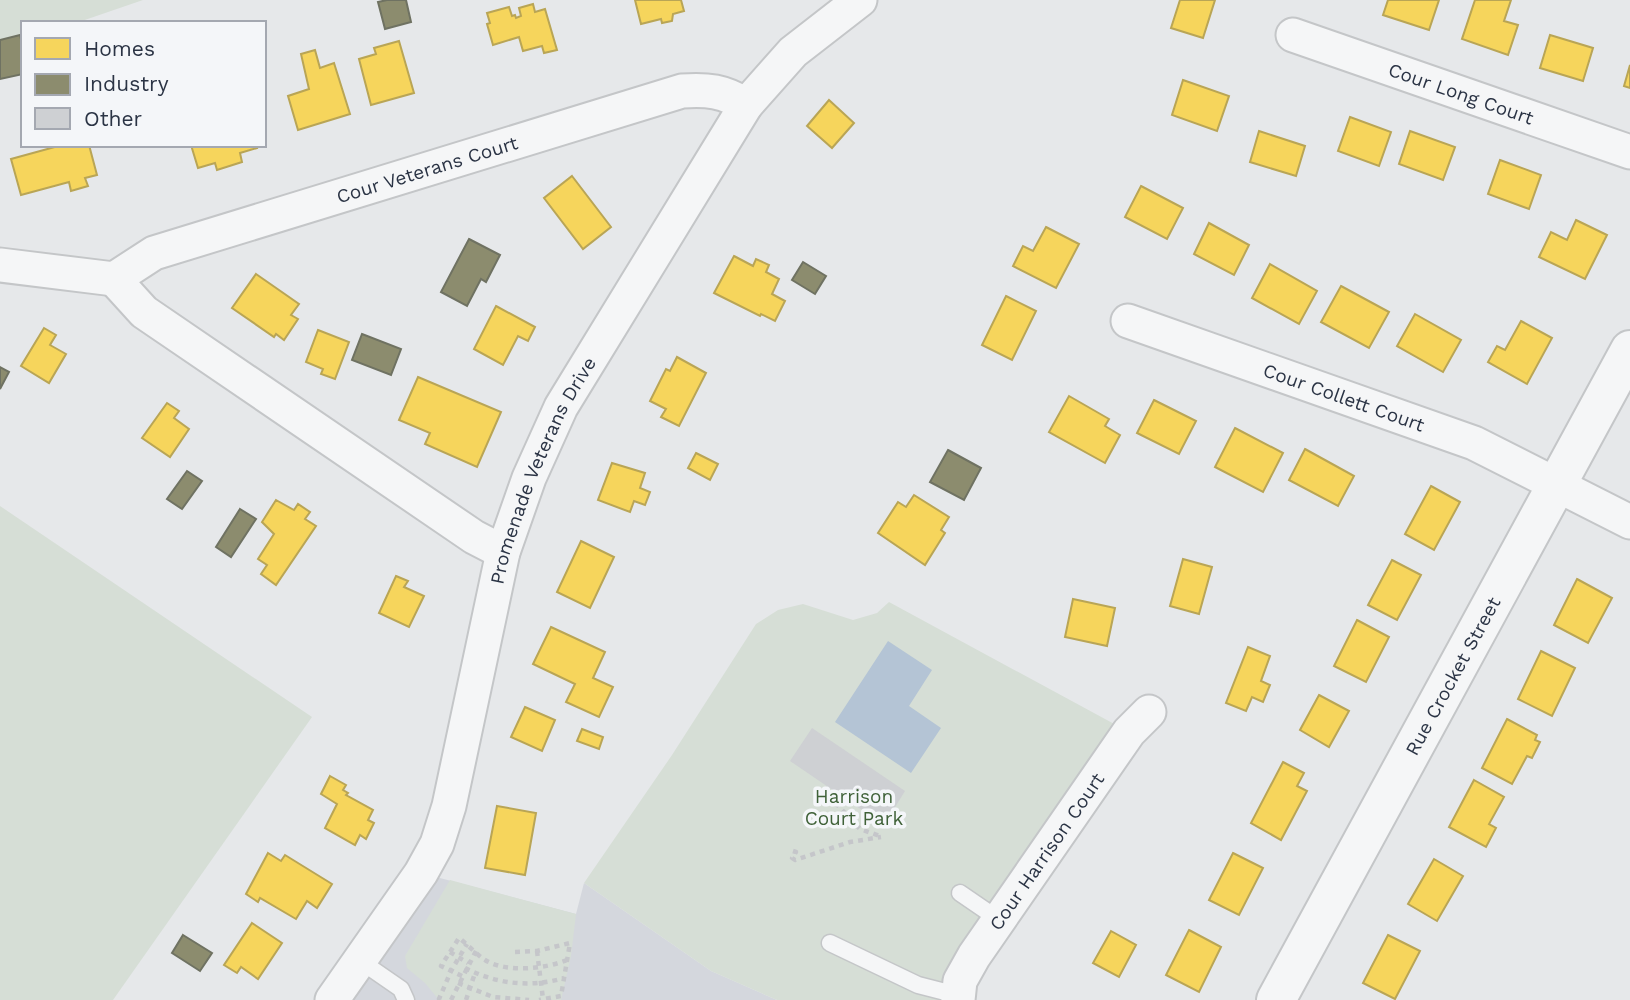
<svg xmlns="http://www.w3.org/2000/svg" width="1630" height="1000" viewBox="0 0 1630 1000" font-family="'Work Sans',sans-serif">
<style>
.built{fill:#d4d7dd}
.green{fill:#d6ded6}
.water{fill:#b4c4d5}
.homes{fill:#f6d55c;stroke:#b9a555;stroke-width:2}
.industry{fill:#8c8c6e;stroke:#6f7262;stroke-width:2}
.building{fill:#ced0d3}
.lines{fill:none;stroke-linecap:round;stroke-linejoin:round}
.service-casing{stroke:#c4c6c8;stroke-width:19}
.minor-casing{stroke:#c4c6c8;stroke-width:37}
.tertiary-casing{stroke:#c4c6c8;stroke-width:42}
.path{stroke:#c5c6ca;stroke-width:4.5;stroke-dasharray:5 5;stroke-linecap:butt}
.service{stroke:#f5f6f7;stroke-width:16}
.minor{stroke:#f5f6f7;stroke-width:33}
.tertiary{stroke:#f5f6f7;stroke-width:38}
.labels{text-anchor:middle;stroke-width:7;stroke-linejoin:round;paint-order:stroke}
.street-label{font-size:19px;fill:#2b3445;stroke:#f4f6f9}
.park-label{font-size:19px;fill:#3f6138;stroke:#f4f6f9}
</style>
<rect width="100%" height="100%" fill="#e6e8ea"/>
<path class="built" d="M421,873L576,914L584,883L711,971L777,1000H332Z"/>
<g class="green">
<path d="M0,0H143L76,23H23V41L0,49Z"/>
<path d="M0,506L312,717L113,1000H0Z"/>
<path d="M889,602L1129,732L958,1000H777L711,971L584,883L672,755L756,624L778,610L803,604L853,620L877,613Z"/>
<path d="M450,880L576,914L571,956L561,1000H439L425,983L407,968L405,956Z"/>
</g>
<path class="water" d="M888,641L932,670L909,706L941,728L911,773L835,722Z"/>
<g class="homes">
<path d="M635,0H681L684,11L673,14L672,21L662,23L661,19L641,24Z"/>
<path d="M1180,0H1215L1203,38L1171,28Z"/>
<path d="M1388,0H1439L1429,30L1383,15Z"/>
<path d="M1475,0H1511L1504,21L1518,25L1508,55L1462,39Z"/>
<path d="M533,4L535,12L545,9L557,50L544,53L542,46L523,51L519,37L493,45L487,24L490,23L487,13L509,7L512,16L515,15L516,18L521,16L519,8Z"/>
<path d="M1550,35L1593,48L1583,81L1540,68Z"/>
<path d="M399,41L414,93L371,105L359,59L376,54L374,48Z"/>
<path d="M315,50L320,68L334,63L350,114L298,130L288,96L309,89L301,54Z"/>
<path d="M1630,65V88L1624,86Z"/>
<path d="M1183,80L1229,96L1217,131L1172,115Z"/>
<path d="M829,100L854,123L832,148L807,126Z"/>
<path d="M1350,117L1391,132L1379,166L1338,151Z"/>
<path d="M1259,131L1305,146L1296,176L1250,162Z"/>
<path d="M1410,131L1455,147L1443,180L1399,164Z"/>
<path d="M62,145H89L97,175L85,178L88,186L71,191L69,182L21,195L11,159Z"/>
<path d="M191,145H256L257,148L240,153L242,162L217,170L215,163L198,168Z"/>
<path d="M1500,160L1541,175L1529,209L1488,194Z"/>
<path d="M572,176L611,227L583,249L544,198Z"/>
<path d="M1141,186L1183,208L1167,239L1125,217Z"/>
<path d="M1576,220L1607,235L1585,279L1539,257L1551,232L1567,240Z"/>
<path d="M1209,223L1249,245L1234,275L1194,254Z"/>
<path d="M1046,227L1079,244L1056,288L1013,266L1023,246L1033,251Z"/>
<path d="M734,256L753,266L756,259L769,265L766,272L779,279L772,294L785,301L775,321L761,314L760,316L714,293Z"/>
<path d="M1270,264L1317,291L1299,324L1252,298Z"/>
<path d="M256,274L299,304L291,315L298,319L284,340L276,334L274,337L232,308Z"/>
<path d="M1341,286L1389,312L1369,348L1321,322Z"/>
<path d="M1006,296L1036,311L1012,360L982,345Z"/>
<path d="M496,306L535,327L528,341L518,336L503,365L474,349Z"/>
<path d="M1415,314L1461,340L1443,372L1397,346Z"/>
<path d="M1521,321L1552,338L1527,384L1488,362L1497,346L1505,350Z"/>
<path d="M44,328L56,335L50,345L66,354L49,383L21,366Z"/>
<path d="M318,330L349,342L335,379L321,374L323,369L306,362Z"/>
<path d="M677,357L706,373L679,426L661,417L666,409L650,401L666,369L670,371Z"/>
<path d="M418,377L501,412L477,467L425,444L430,433L399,420Z"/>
<path d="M1069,396L1109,419L1105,426L1120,435L1105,463L1049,432Z"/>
<path d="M1154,400L1196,421L1179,454L1137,433Z"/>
<path d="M167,403L179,411L174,418L189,429L170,457L142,438Z"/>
<path d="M1235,428L1283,453L1263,492L1215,467Z"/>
<path d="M1305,449L1354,476L1338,506L1289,480Z"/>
<path d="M696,453L718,464L710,480L688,468Z"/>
<path d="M612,463L645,473L640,488L650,492L645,505L634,501L630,512L598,500Z"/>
<path d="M1431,486L1460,502L1434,550L1405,534Z"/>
<path d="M914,495L949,517L941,530L945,533L925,565L878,533L898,502L906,507Z"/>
<path d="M276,500L294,510L298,504L310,512L305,519L316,526L276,585L261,574L267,565L258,559L274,534L262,522Z"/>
<path d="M581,541L614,557L590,608L557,592Z"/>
<path d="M1183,559L1212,567L1199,614L1170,606Z"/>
<path d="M1392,560L1421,575L1397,620L1368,605Z"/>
<path d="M396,576L408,581L404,587L424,596L409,627L379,613Z"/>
<path d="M1577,579L1612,598L1588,643L1554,625Z"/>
<path d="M1073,599L1115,608L1107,646L1065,637Z"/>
<path d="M1357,620L1389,637L1366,682L1334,666Z"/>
<path d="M551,627L605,652L593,678L613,687L599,717L566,702L575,684L533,664Z"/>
<path d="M1248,647L1270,656L1261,681L1270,685L1263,702L1252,697L1246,711L1226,703Z"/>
<path d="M1541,651L1575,668L1552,716L1518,699Z"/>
<path d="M1319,695L1349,711L1329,747L1300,730Z"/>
<path d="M525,707L555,720L542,751L511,737Z"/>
<path d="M1507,719L1537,735L1535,740L1540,742L1532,758L1527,756L1512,784L1482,768Z"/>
<path d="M582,729L603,737L599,749L577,741Z"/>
<path d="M1283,762L1304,773L1297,786L1307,791L1281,840L1251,823Z"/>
<path d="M330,776L346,785L343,790L348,793L346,795L373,810L368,820L374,823L366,839L360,835L355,845L325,828L337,804L321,794Z"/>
<path d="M1474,780L1504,797L1489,824L1496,828L1486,847L1449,827Z"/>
<path d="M497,806L536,813L525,875L485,868Z"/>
<path d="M268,853L281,861L285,855L332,884L317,908L307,901L296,919L260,898L258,902L246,894Z"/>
<path d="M1233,853L1263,868L1239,915L1209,900Z"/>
<path d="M1434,859L1463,876L1437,921L1408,904Z"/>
<path d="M252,923L282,943L258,979L241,967L237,973L224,965Z"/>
<path d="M1189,930L1221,947L1199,992L1166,975Z"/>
<path d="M1111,931L1136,945L1119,977L1093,963Z"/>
<path d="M1388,935L1420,951L1395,999L1363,983Z"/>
</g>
<g class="industry">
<path d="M387,0H406L411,22L385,29L378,2Z"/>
<path d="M20,35L23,48V74L0,79V40Z"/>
<path d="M469,239L500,255L486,282L481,279L467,306L441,292Z"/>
<path d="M803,262L826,276L815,294L792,280Z"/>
<path d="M362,334L401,349L391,375L352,360Z"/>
<path d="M0,367L9,372L0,389Z"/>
<path d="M948,450L981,468L964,500L930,482Z"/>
<path d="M187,471L202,481L182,509L167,499Z"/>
<path d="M240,509L256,519L231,557L216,547Z"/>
<path d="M183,935L212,953L200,971L172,953Z"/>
</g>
<path class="building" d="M812,728L905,791L884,825L790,761Z"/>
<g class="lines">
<defs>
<g id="service">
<path d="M960,893L998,919"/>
<path d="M830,943L918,985L957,995"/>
<path d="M359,960L401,989L406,1000"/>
</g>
<g id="minor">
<path id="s1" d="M1293,35L1630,152"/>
<path d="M0,265L114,279"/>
<path id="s2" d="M1128,321L1474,443L1630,522"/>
<path id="s3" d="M503,552L474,537L144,312L114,279L154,253L682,91C707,89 724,91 746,105"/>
<path id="s4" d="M332,1000L421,873L437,844L449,806L503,552L529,478L561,407L746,105L793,52L860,0"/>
<path id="s5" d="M958,1000L960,981L974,956L1129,732L1149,712"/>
</g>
<g id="tertiary">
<path id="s6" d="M1276,1000L1630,350"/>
</g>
</defs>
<use href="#service" class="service-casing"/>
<use href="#minor" class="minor-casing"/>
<use href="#tertiary" class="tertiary-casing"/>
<g class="path">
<path d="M828,787L826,793L860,829L880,836"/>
<path d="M793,851L796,852L792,858L795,860L850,842L881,837"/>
<path d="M537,951L543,999"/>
<path d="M450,952L468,963"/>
<path d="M515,952L537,951L570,943L561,996L539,1000"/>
<path d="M465,968C497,984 530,988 564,978"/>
<path d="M462,976L441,966L459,938C467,944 476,954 485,960C506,973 545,969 567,960"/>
<path d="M458,983L493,997L529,1000"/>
<path d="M440,1000L439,999L451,971L467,944"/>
<path d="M451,1000L476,951"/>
<path d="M466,1000L475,973"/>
</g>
<use href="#service" class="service"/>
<use href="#minor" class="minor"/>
<use href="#tertiary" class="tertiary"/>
</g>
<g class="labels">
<g class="street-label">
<text dy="7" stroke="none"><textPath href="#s1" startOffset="178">Cour Long Court</textPath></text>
<text dy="7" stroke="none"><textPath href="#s3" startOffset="810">Cour Veterans Court</textPath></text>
<text dy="7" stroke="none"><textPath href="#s2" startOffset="229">Cour Collett Court</textPath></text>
<text dy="7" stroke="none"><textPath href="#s4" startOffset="578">Promenade Veterans Drive</textPath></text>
<text dy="7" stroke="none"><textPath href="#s6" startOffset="369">Rue Crocket Street</textPath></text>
<text dy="7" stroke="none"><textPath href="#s5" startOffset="175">Cour Harrison Court</textPath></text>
</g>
<g class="park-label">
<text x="854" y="803">Harrison<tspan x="854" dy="22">Court Park</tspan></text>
</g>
</g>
<rect x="21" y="21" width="245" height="126" fill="#f4f6f9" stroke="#a4a8b1" stroke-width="2"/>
<rect x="35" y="38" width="35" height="21" fill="#f6d55c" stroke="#a4a8b1" stroke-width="2"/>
<text x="84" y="56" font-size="21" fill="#2b3445">Homes</text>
<rect x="35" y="74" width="35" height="21" fill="#8c8c6e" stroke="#a4a8b1" stroke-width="2"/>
<text x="84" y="91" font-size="21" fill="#2b3445">Industry</text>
<rect x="35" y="108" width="35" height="21" fill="#ced0d3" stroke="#a4a8b1" stroke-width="2"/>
<text x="84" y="126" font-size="21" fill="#2b3445">Other</text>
</svg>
